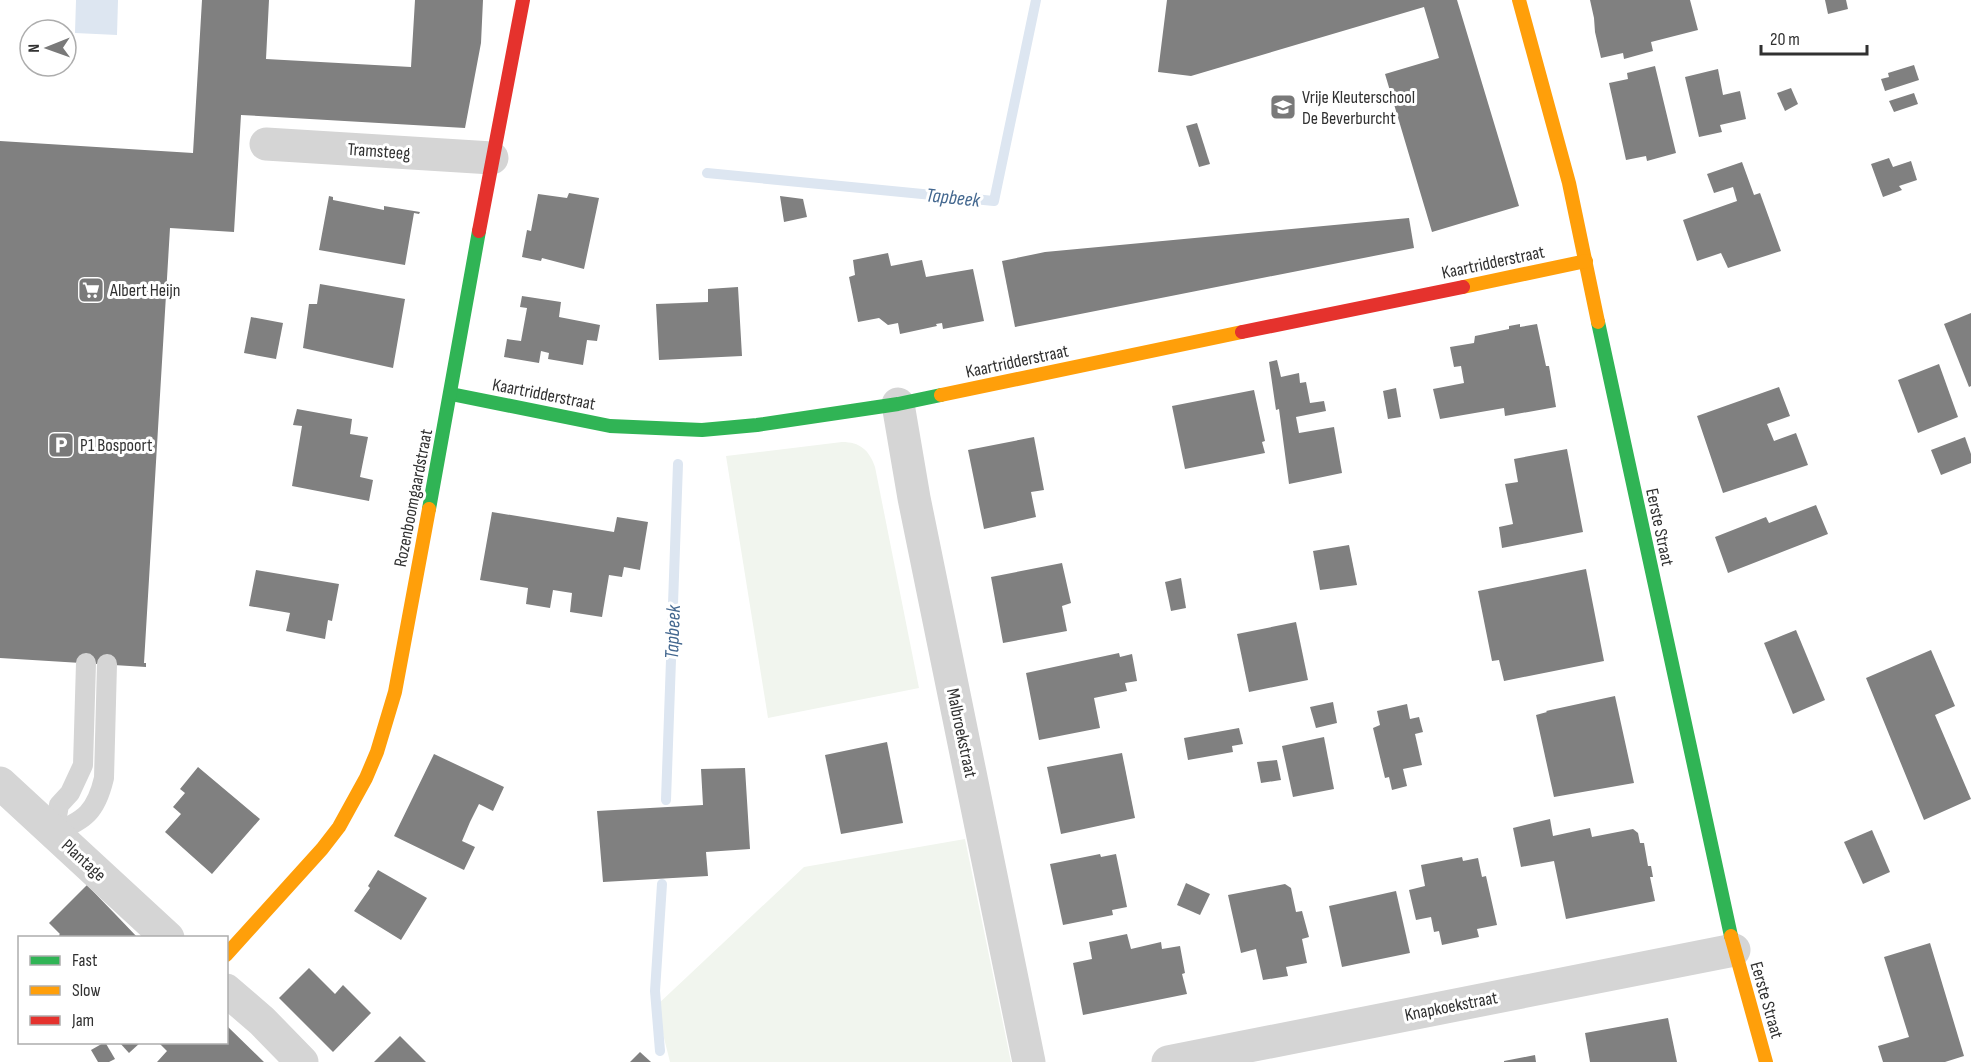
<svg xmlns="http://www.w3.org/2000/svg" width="1971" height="1062" viewBox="0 0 1971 1062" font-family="'Sofia Sans Condensed',sans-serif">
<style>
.green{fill:#f1f5ee}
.water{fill:#dde6f1}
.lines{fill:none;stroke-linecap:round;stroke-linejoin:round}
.stream{stroke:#dde6f1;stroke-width:10}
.building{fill:#808080}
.lane{stroke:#d5d5d5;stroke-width:20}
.street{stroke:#d5d5d5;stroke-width:33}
.fast{stroke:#30b455;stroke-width:14}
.slow{stroke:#ff9f0a;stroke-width:14}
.jam{stroke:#e5322d;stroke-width:14}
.labels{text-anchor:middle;stroke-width:6;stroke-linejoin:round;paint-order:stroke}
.poi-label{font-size:18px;fill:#313131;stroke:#fff;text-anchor:start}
.street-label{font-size:18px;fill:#313131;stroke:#fff}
.water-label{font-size:20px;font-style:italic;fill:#43678f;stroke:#fff}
</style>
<rect width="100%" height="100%" fill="#fff"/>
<g class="green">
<path d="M842,442C860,442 869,450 875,467L919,688L768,718L726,456Z"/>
<path d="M965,839L1011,1062H670L656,1006L804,867Z"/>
</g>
<path class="water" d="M76,0H118L117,35L75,33Z"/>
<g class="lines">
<g class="stream">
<path d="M707,173L994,201L1036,0"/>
<path d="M666,800L678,464"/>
<path d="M660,1051L655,991L662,884"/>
</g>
</g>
<g class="building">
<path d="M202,0H269L266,59L411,67L415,0H483L481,43L465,128L241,115L234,232L170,228L144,663H146V667L0,658V141L193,153Z"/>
<path d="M1167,0H1457L1519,206L1432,232L1385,74L1439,58L1424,7L1191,76L1158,72Z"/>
<path d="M1590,0H1690L1698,30L1651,42L1653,51L1624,59L1623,53L1601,58L1595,32L1594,18Z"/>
<path d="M1825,0H1846L1848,9L1828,14Z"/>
<path d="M1914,65L1919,80L1885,91L1881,79L1889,77L1888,73Z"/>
<path d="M1655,66L1676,153L1647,161L1646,156L1626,160L1609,83L1628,79L1627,73Z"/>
<path d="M1718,69L1723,95L1740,91L1746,119L1720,125L1722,132L1699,137L1685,77Z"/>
<path d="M1791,88L1798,104L1785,111L1777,93Z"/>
<path d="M1914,93L1918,104L1894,112L1889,101Z"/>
<path d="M1197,123L1210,164L1199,167L1186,126Z"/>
<path d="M1889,158L1893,167L1911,161L1917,180L1899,186L1902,190L1883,197L1871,164Z"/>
<path d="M1742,162L1754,195L1760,193L1781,251L1728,268L1721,253L1697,261L1683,220L1737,201L1733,187L1714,193L1707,174Z"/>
<path d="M569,193L599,198L584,269L542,258L541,261L522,257L527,230L531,231L538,194L567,198Z"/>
<path d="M329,196L333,197V200L384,210V206L420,212L419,214L414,213L405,265L319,250Z"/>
<path d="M780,196L803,199L807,217L784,222Z"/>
<path d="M1409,218L1414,248L1015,327L1002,261L1045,252Z"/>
<path d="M888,253L891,266L922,260L926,277L973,269L984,321L943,329L942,323L936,324L937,326L900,334L898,323L888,325L879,318L858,322L849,277L855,275L853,260Z"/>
<path d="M320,284L405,299L393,368L303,348L309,304H317Z"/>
<path d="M738,287L742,356L659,360L656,304L708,302V289Z"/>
<path d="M522,296L561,302L559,317L600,325L597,341L587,340L583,365L548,359L549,353L541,351L539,363L504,357L507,339L521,341L527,308L520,307Z"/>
<path d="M1971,313V386L1969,387L1944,324Z"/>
<path d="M251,317L283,323L276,359L244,353Z"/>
<path d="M1520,324V327L1537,324L1546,366H1549L1556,407L1505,416L1504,408L1440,419L1433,389L1464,383L1461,366L1454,367L1450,347L1474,343L1475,336L1509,329V326Z"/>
<path d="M1277,360L1281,377L1299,373L1300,383L1306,382L1310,403L1324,401L1326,411L1296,417L1299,433L1334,427L1342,473L1289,484L1279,409L1276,410L1269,362Z"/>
<path d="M1939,364L1958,417L1918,433L1898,380Z"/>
<path d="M1779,387L1790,416L1767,424L1774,441L1796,433L1808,465L1723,493L1697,416Z"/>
<path d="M1396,388L1401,417L1388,419L1383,391Z"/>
<path d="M1254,390L1265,441L1262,442L1265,453L1185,469L1172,406Z"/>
<path d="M297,409L352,419L350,434L368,437L360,477L373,480L369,501L292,486L302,426L293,425Z"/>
<path d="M1034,437L1044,490L1031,492L1036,517L984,529L968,450Z"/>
<path d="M1965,437L1971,454V463L1941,475L1931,450Z"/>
<path d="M1567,449L1583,532L1502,548L1499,527L1513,524L1505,484L1518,482L1514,459Z"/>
<path d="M1816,505L1828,534L1728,573L1715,537L1766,517L1769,523Z"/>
<path d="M492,512L614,532L617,517L648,522L640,570L624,567L622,577L609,575L602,617L570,612L572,593L553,590L550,608L526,604L528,588L480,580Z"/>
<path d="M1349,545L1357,585L1320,590L1313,551Z"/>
<path d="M1062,563L1071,603L1062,606L1067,631L1003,643L991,577Z"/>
<path d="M1586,569L1604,661L1504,681L1499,660L1492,661L1478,591Z"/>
<path d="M256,570L339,584L332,621L328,620L325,639L286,631L290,613L249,606Z"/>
<path d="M1181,578L1186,608L1171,611L1165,582Z"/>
<path d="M1296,622L1308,680L1249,692L1237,634Z"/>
<path d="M1796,630L1825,700L1793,714L1764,643Z"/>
<path d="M1931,650L1955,706L1935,715L1971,799L1924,820L1866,678Z"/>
<path d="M1119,653L1120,657L1132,654L1137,681L1125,683L1127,691L1094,698L1100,728L1039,740L1026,673Z"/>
<path d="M1615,696L1634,783L1554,797L1536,715L1547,712L1546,711Z"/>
<path d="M1333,702L1337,723L1316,728L1310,707Z"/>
<path d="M1407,704L1410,719L1419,717L1423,732L1415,734L1422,765L1403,769L1407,786L1392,790L1389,777L1385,778L1373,728L1380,725L1377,711Z"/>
<path d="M1239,728L1243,744L1232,746L1233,752L1188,760L1184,738Z"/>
<path d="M1324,737L1334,789L1293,797L1282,746Z"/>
<path d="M887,742L903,823L841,834L825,755Z"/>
<path d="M1122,753L1135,818L1061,834L1047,767Z"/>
<path d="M434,754L504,787L493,811L479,804L470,822L462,841L475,847L464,870L394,836Z"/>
<path d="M1277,760L1281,780L1261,783L1257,762Z"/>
<path d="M198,767L260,819L212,874L165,832L181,814L173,807L185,793L180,789Z"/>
<path d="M745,768L750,849L706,852L708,876L603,882L597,811L703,805L701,769Z"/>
<path d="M1550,819L1553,836L1590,828L1592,837L1633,829L1638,833L1640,843H1644L1648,866H1651L1653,877H1650L1655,901L1566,919L1554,861L1521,867L1513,828Z"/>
<path d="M1872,830L1890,872L1863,884L1844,842Z"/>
<path d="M1100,854L1101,857L1116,854L1127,907L1112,910L1113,915L1063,925L1050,864Z"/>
<path d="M1462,857L1463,861L1478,858L1482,877L1486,876L1497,925L1477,929L1479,937L1442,945L1439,931L1434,932L1431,917L1416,920L1409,890L1425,886L1421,865Z"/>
<path d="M378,870L427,898L401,940L354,911L370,888L368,886Z"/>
<path d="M1186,883L1210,894L1200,915L1177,905Z"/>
<path d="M1285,884L1291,888L1296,912L1302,911L1309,937L1302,939L1307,963L1286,967L1288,976L1263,980L1256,949L1241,953L1228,895Z"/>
<path d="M87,885L116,915L138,938H61L59,935L60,934L49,923Z"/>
<path d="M1396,891L1410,953L1342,967L1329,906Z"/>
<path d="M1127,934L1131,949L1161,942L1162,949L1180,946L1185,973L1182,974L1187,994L1083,1015L1073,963L1092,959L1089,942Z"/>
<path d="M1930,943L1964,1056L1945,1062H1883L1878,1046L1909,1037L1884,957Z"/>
<path d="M309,968L335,994L343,985L371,1013L333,1052L279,998Z"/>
<path d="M1668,1018L1677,1062H1590L1585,1033Z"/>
<path d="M226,1025L264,1062H157L167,1051L158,1042H226Z"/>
<path d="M400,1036L426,1062H374Z"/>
<path d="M105,1042L115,1059L109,1062H98L91,1050Z"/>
<path d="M119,1042H141L129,1053Z"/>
<path d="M640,1052L651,1062H630Z"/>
<path d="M1535,1055L1536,1062H1504V1061Z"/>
</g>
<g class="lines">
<g class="lane">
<path d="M54,833C85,820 96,812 104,778L107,664"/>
<path d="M54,833L59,805L70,793L83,765L86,663"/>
</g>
<g class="street">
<path d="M266,144L492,158"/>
<path d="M898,404L914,498L1029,1062"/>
<path d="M0,783L168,938"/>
<path d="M226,990L262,1021L302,1062"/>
<path d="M1168,1062L1734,950"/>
</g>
<g class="fast">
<path d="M1598,322L1731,936"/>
<path d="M451,394L610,426L702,430L757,425L898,404L941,395"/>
<path d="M429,509L479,231"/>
</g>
<g class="slow">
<path d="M1519,0L1569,183L1598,322"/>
<path d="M1463,287L1586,261"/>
<path d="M941,395L1242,332"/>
<path d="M1731,936L1766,1062"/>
<path d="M226,955L322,849L339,827L366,778L377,752L395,692L429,509"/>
</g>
<g class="jam">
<path d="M479,231L523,0"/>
<path d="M1242,332L1463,287"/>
</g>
</g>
<defs>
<symbol id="school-square" viewBox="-11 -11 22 22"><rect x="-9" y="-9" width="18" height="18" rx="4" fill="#797979" stroke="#fff"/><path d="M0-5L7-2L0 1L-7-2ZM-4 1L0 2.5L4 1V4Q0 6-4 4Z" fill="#fff"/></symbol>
<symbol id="supermarket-square" viewBox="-11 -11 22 22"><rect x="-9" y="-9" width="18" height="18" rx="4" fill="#797979" stroke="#fff"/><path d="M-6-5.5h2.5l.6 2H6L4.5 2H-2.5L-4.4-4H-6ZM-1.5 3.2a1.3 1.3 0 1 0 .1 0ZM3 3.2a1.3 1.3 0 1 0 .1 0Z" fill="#fff"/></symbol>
<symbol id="parking-square" viewBox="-11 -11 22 22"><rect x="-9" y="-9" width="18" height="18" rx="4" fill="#797979" stroke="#fff"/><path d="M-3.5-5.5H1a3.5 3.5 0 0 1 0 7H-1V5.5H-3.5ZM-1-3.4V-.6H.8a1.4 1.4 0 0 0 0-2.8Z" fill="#fff"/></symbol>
</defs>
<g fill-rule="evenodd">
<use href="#school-square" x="1268" y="92" width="30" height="30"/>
<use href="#supermarket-square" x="76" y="275" width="30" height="30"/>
<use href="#parking-square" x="46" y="430" width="30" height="30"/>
</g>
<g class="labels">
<g class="poi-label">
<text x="1302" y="103">Vrije Kleuterschool<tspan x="1302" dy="21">De Beverburcht</tspan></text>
<text x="110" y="296">Albert Heijn</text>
<text x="80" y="451">P1 Bospoort</text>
</g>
<g class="street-label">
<text transform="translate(379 151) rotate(4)" y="6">Tramsteeg</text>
<text transform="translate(1493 262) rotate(-12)" y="6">Kaartridderstraat</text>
<text transform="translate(1017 361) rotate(-12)" y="6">Kaartridderstraat</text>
<text transform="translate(544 394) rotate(11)" y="6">Kaartridderstraat</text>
<text transform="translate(413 498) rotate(-79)" y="6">Rozenboomgaardstraat</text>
<text transform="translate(1660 527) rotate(78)" y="6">Eerste Straat</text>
<text transform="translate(962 733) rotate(78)" y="6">Malbroekstraat</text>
<text transform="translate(84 860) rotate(42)" y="6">Plantage</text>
<text transform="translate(1767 1000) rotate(74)" y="6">Eerste Straat</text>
<text transform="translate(1451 1006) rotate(-11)" y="6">Knapkoekstraat</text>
</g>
<g class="water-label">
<text transform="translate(953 197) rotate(6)" y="7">Tapbeek</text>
<text transform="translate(672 632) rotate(-88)" y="7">Tapbeek</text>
</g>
</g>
<rect x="18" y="936" width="210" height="108" fill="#ffffff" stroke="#adadad" stroke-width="1.5"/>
<rect x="30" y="956" width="30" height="9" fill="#30b455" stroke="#adadad" stroke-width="1.5"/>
<text x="72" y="966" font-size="18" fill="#313131">Fast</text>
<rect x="30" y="986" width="30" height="9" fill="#ff9f0a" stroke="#adadad" stroke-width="1.5"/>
<text x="72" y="996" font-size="18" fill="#313131">Slow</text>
<rect x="30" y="1016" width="30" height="9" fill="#e5322d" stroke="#adadad" stroke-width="1.5"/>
<text x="72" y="1026" font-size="18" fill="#313131">Jam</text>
<g transform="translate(48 48) rotate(269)"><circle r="28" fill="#ffffff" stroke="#adadad" stroke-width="1.5"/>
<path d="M0-4.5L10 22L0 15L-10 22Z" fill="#797979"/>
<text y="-9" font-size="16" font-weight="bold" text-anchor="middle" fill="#313131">N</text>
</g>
<path d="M1761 45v9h106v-9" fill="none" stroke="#313131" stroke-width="3"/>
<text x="1770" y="45" font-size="18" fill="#313131" stroke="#ffffff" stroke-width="4.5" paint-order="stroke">20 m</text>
</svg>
